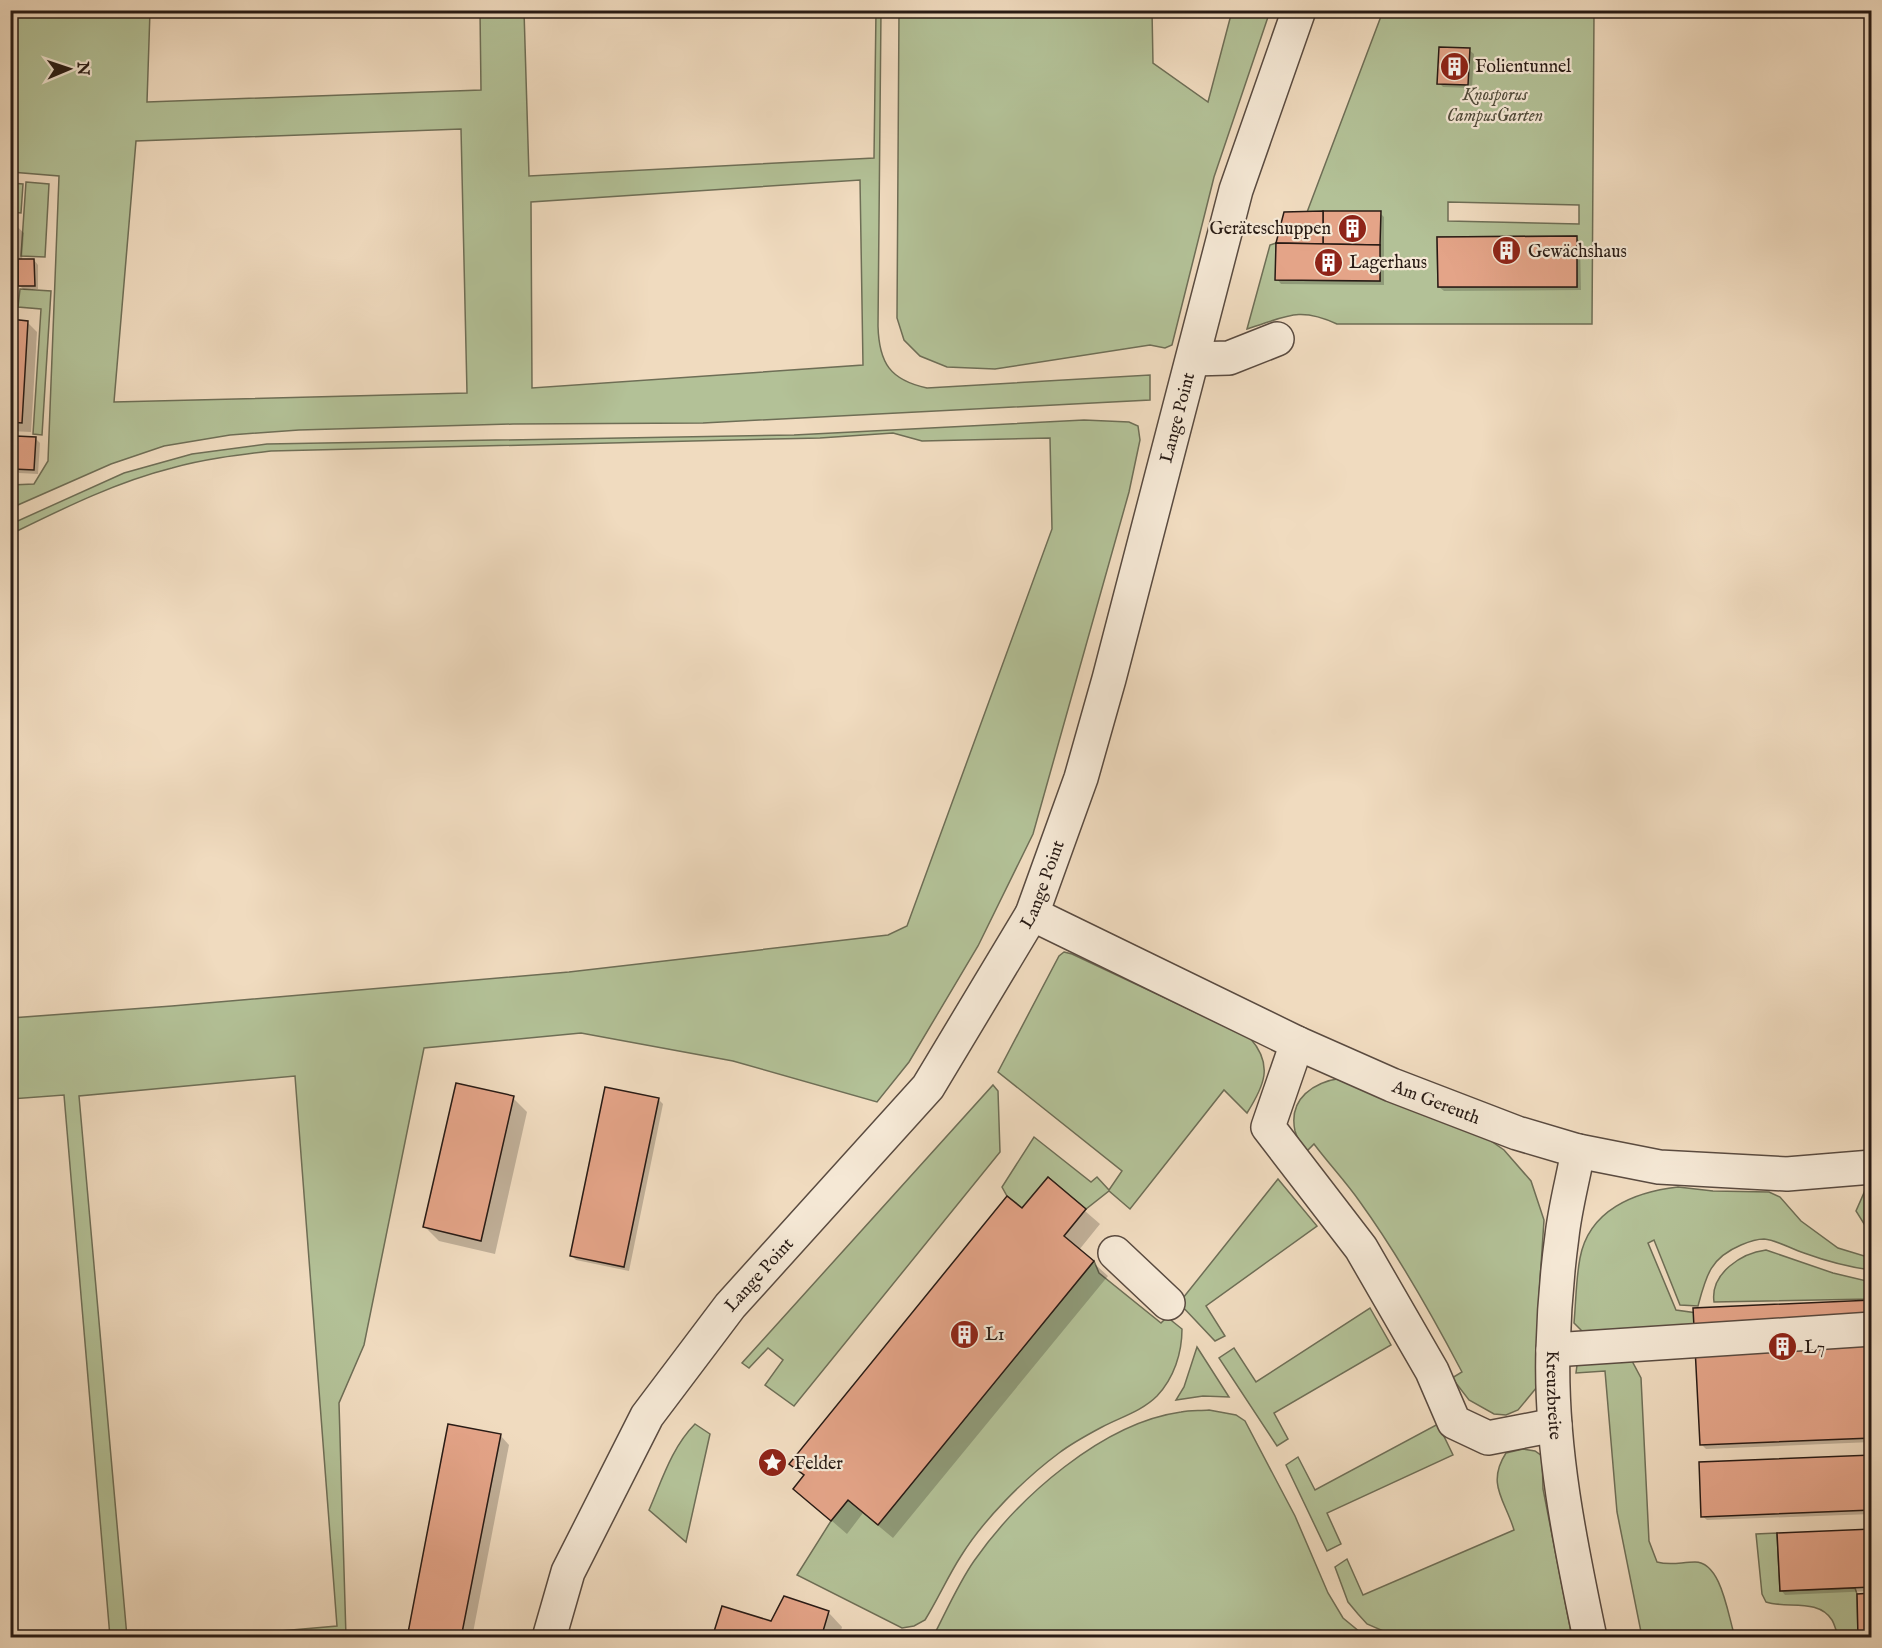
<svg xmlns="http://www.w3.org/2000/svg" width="1882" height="1648" viewBox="0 0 1882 1648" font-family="'IM FELL English',serif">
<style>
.green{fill:#b3c197;stroke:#6e6e56;stroke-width:1.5;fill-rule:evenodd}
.shadow{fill:#0003}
.building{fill:#e4a488;stroke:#281b15;stroke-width:1.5}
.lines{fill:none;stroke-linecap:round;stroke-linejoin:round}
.minor-casing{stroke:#5a4b40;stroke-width:36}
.minor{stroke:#f5e8d5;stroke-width:33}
.labels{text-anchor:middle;stroke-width:4.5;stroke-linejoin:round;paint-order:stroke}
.poi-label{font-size:18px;fill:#281b15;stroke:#f5e8d5;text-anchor:start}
.park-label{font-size:18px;font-style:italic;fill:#524d3c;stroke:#f5e8d5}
.street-label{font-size:18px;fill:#281b15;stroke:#f5e8d5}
</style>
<rect width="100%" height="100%" fill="#f0dbbf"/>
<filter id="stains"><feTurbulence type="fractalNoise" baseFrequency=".00333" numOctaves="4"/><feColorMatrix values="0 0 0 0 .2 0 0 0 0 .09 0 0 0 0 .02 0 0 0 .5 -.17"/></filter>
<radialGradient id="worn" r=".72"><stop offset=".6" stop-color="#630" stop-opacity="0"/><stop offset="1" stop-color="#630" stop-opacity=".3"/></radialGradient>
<g class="green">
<path d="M10,11H150L147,102L481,90L480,11H524L529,176L874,158L876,11H881L878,326C879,363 890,380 927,388L1150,375V400L703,423L513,424L299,430L230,435L164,446L111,464L11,508V485L34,484L48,461L59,176L11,172ZM461,129L467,393L114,402L136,141ZM860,180L863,365L532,388L531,202Z"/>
<path d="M899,11H1152L1153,63L1208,102L1232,11H1270L1214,177L1172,345L1165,348L1150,345L995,369L947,367L920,356L904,340L897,318Z"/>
<path d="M1383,11L1594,13L1592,324H1337C1298,306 1286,317 1247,329L1270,245L1276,243V280L1380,281V245L1295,244ZM1448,202L1579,205V224L1448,221ZM1576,236L1577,287H1438L1437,237Z"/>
<path d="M26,182L49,184L45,257L21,256Z"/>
<path d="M11,183L23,184L21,213L11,212Z"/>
<path d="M20,289L51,291L42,435L33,434L41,309L18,307Z"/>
<path d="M1084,420L1129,422L1138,426L1140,440L1129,492L1033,834L978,946L909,1062L877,1102L733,1061L581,1033L424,1048L364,1345L339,1403L346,1637H209L337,1626L295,1076L79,1096L127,1637H110L64,1095L11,1099V1018L172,1006L569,972L888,935L907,926L1052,529L1050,438L922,441L893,433L820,438L271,451C238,455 204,459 172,468C116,482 62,509 11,534V524L124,473L192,454L267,444L794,435Z"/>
<path d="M1064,952L1072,954L1250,1038C1274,1065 1264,1086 1247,1113L1224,1090L1130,1209L1109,1191L1086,1209L1048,1177L1022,1208L1007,1196L1002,1187L1034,1137L1091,1182L1097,1177L1109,1190L1122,1171L998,1072L1059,956Z"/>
<path d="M1342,1078L1488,1139L1504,1150L1531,1181L1544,1220L1538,1311L1537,1387L1518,1410L1506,1415L1494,1414L1469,1400L1452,1378L1462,1372C1431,1313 1399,1256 1360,1202C1346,1182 1329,1164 1314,1144L1306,1152C1302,1146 1297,1138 1295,1131C1288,1098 1314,1082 1342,1078Z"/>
<path d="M993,1085L998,1091L1000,1152L794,1406L765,1385L783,1360L768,1348L749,1368L742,1363Z"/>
<path d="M1278,1179L1317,1226L1206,1306L1225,1336L1215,1341L1179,1303Z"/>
<path d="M1871,1185H1872L1871,1230L1866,1227L1856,1211L1867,1186Z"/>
<path d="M1678,1187L1713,1191L1769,1192L1780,1197L1801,1221L1838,1248L1871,1258V1270C1848,1267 1826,1261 1804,1253C1791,1249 1777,1240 1764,1239C1757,1239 1748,1242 1741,1245C1710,1258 1706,1276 1698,1306L1680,1305L1654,1240L1648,1243L1676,1310L1697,1313L1698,1330L1585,1334L1574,1323C1576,1301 1576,1279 1580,1258C1589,1210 1634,1192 1678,1187Z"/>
<path d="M1766,1250L1833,1273L1871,1282V1299L1714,1302C1710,1273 1742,1253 1766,1250Z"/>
<path d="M1094,1261L1099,1273L1161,1323L1167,1317L1182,1329C1182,1353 1174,1378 1157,1396C1142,1411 1121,1417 1102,1427C1087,1435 1072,1443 1059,1453C1024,1479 984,1519 961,1556C948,1576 938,1599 925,1620L914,1626L902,1628L797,1575L831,1521L848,1500L878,1524Z"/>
<path d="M1370,1308L1391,1345L1274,1413L1288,1439L1277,1446L1219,1358L1234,1348L1256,1382Z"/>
<path d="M1197,1347L1229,1397L1203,1396L1176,1400L1184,1387Z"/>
<path d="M1583,1359L1632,1361L1641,1378L1649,1541L1657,1562C1671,1566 1681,1562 1695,1562C1722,1562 1728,1617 1735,1637H1642L1617,1512L1605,1371L1576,1373L1577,1365Z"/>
<path d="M1209,1410L1236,1415L1245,1421L1295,1516L1328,1593L1343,1618L1366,1637H933C946,1612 958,1584 974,1561C1018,1498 1102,1423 1181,1412C1190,1410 1200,1411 1209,1410Z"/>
<path d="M695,1424L710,1434L686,1542L649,1510C662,1480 672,1447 695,1424Z"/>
<path d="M1438,1424L1453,1455L1327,1513L1341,1544L1327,1551L1286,1465L1298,1457L1315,1490Z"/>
<path d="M1523,1449L1535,1451L1542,1456L1543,1489L1572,1637H1397L1367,1624L1358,1614L1348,1602L1335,1567L1347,1559L1363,1595L1514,1530C1505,1500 1486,1484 1506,1453Z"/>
<path d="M1777,1533L1780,1591L1855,1588L1857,1594L1858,1637H1839C1836,1632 1835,1625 1832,1620C1818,1598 1787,1609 1766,1602L1762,1594L1756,1534Z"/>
</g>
<g class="shadow">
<path d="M1469,50L1474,54L1472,88L1443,87L1439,83Z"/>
<path d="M1380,213L1384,217V285L1281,284L1277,279Z"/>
<path d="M10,220L24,233L22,260H34L38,265V289L24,290L19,285V279H10Z"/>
<path d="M1576,237L1580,242L1581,290L1444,291L1439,287Z"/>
<path d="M10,321L27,322L37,332L31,432L10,431Z"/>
<path d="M36,439L40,443L38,474L19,473L15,468Z"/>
<path d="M513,1098L527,1112L495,1254L439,1241L424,1226Z"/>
<path d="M658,1099L663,1104L629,1271L576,1260L572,1256Z"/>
<path d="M1048,1179L1100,1224L1079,1250L1108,1276L893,1538L863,1513L847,1534L795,1489L805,1477L791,1464L1022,1210Z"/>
<path d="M1872,1301V1442L1706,1449L1701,1444Z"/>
<path d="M500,1435L509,1445L472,1638H408Z"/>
<path d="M1872,1457V1514L1707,1520L1702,1516Z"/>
<path d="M1872,1531V1591L1785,1595L1781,1590Z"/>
<path d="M828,1612L842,1627L839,1638H714L772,1623Z"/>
</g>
<g class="building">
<path d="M1439,47L1470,48L1468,85L1437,84Z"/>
<path d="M1323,211H1381L1380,245L1323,244Z"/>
<path d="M1323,211V244L1276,243L1284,212Z"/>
<path d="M1577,236V287H1438L1437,237Z"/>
<path d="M1276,243L1380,245V281L1275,280Z"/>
<path d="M18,259H34L35,286H18Z"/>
<path d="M10,319L28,321L22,423L10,422Z"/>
<path d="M16,436L36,437L34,470L13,469Z"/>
<path d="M456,1083L514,1096L481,1241L423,1227Z"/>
<path d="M605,1087L659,1098L624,1267L570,1256Z"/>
<path d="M1048,1177L1086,1209L1064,1236L1094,1261L878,1525L848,1500L831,1521L793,1489L804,1475L789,1464L1007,1196L1022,1208Z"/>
<path d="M1872,1300V1438L1700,1445L1693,1308Z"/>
<path d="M448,1424L501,1434L461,1638H407Z"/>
<path d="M1872,1455V1510L1701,1517L1699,1462Z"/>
<path d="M1872,1529V1587L1780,1591L1777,1533Z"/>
<path d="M1872,1593V1638H1858L1857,1594Z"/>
<path d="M784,1596L829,1611L821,1638H712L722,1606L771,1621Z"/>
</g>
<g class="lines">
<defs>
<g id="minor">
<path d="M1193,359L1229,358L1277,339"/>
<path id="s1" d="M1032,914L1297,1043L1392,1085L1517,1133L1578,1151L1659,1167L1787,1174L1872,1167"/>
<path d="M1297,1043L1268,1127L1361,1248L1432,1371L1454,1422L1488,1438L1555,1425"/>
<path id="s2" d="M1578,1151C1573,1179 1565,1208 1562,1236C1557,1273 1554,1312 1553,1349C1550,1446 1570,1543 1590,1638"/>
<path d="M1115,1253L1168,1303"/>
<path d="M1553,1350L1872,1329"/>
<path id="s3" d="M549,1638L568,1572L647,1416L730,1306L928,1087L1032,914L1081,778L1109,679L1236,190L1299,10"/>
</g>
</defs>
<use href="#minor" class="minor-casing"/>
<use href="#minor" class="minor"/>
</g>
<defs>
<symbol id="building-disc" viewBox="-11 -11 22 22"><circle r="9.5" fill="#8f2418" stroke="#f5e8d5"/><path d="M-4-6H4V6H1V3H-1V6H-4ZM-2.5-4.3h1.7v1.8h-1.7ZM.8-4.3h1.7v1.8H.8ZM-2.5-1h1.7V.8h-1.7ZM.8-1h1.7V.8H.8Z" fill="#fff"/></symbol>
<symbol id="sight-disc" viewBox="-11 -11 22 22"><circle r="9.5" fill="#8f2418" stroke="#f5e8d5"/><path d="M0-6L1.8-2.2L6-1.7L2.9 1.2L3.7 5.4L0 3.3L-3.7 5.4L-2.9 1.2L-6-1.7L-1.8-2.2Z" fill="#fff"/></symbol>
</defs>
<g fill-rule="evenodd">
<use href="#building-disc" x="1438" y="50" width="33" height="33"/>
<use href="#building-disc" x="1336" y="212" width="33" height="33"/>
<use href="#building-disc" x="1490" y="234" width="33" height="33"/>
<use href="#building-disc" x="1312" y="246" width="33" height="33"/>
<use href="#building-disc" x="948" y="1318" width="33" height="33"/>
<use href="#building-disc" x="1766" y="1330" width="33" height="33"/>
<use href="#sight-disc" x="756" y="1446" width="33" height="33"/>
</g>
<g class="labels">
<g class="poi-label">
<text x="1475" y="72">Folientunnel</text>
<text x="1331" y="234" text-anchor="end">Geräteschuppen</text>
<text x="1528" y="257">Gewächshaus</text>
<text x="1349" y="268">Lagerhaus</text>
<text x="985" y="1340">L1</text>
<text x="1804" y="1353">L7</text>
<text x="794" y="1469">Felder</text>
</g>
<g class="park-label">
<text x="1495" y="100">Knosporus<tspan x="1495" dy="21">CampusGarten</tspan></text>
</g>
<g class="street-label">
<text dy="6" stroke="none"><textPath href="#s3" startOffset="1396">Lange Point</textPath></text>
<text dy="6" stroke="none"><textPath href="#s3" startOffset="910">Lange Point</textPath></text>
<text dy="6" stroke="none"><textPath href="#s1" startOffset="446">Am Gereuth</textPath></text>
<text dy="6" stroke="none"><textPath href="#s3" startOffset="424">Lange Point</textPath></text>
<text dy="6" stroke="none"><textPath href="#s2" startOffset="246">Kreuzbreite</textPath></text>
</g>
</g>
<rect width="1882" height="1648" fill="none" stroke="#f0dbbf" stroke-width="36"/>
<rect x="12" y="12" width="1858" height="1624" fill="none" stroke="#281b15" stroke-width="3"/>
<rect x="18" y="18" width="1846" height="1612" fill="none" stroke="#281b15" stroke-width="1.5"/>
<g transform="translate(69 69) rotate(88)" stroke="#f5e8d5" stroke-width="4.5" paint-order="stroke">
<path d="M0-4.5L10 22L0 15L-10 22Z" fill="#281b15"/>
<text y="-9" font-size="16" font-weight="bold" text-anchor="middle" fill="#281b15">N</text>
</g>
<rect width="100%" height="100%" filter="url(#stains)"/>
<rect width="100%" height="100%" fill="url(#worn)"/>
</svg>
